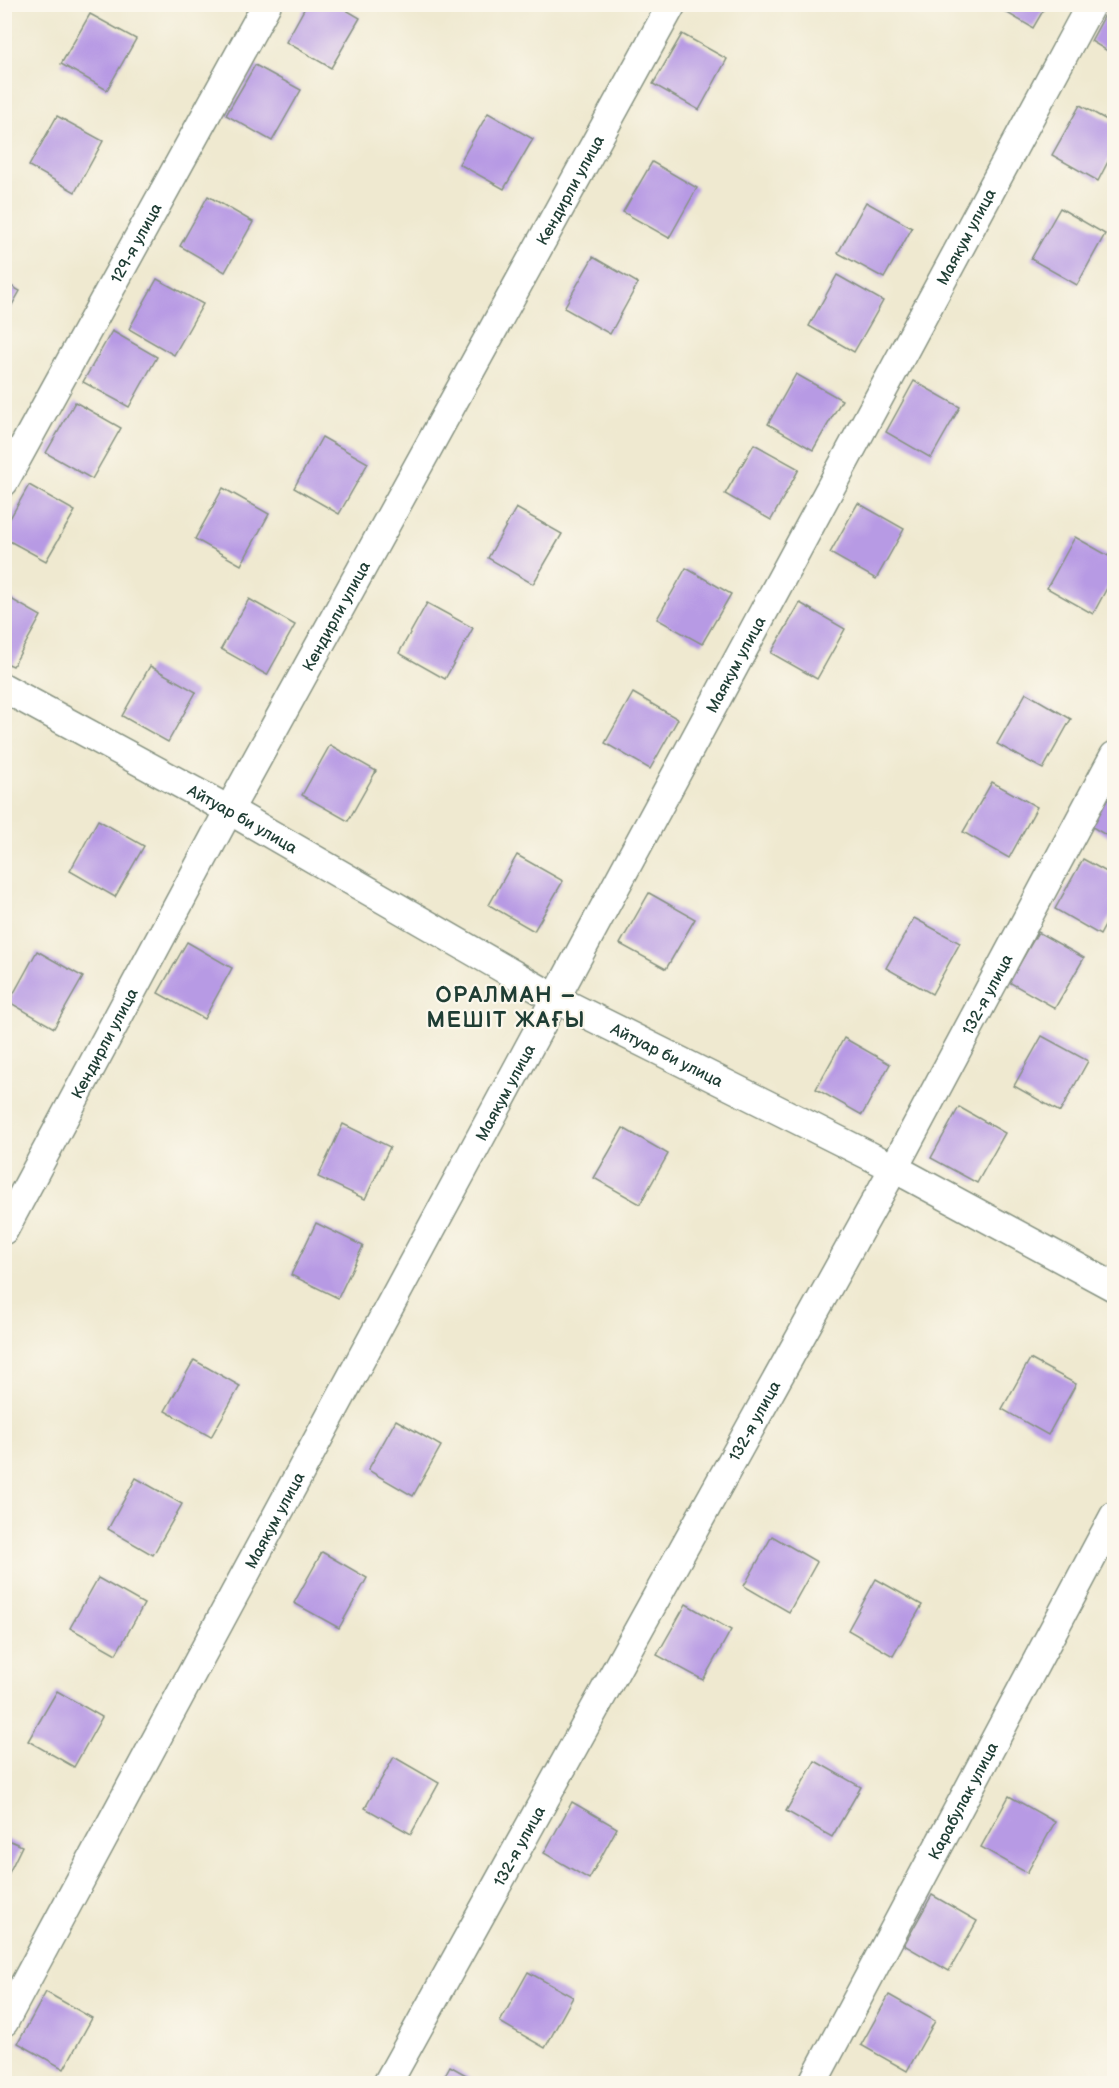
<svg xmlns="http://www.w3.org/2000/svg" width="1119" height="2088" viewBox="0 0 1119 2088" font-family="'Balsamiq Sans',sans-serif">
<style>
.building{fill:#b79ae4}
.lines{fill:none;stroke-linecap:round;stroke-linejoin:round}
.minor-casing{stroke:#879382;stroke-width:31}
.minor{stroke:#fff;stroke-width:28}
.labels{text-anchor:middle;stroke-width:4.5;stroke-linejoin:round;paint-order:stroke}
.street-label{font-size:16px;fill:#1f3d34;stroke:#fbf7ec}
.district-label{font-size:22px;font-weight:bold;letter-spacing:1.5px;fill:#1f3d34;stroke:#fbf7ec}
</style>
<rect width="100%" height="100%" fill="#fbf7ec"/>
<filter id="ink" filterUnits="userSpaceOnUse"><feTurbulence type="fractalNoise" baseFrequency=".0167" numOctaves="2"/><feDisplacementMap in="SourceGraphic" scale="12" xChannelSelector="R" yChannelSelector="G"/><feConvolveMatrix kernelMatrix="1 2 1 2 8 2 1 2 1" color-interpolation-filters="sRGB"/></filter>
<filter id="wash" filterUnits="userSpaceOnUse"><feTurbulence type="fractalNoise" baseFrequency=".008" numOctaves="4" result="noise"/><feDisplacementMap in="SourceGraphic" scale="24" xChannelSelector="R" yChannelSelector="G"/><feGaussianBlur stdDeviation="1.35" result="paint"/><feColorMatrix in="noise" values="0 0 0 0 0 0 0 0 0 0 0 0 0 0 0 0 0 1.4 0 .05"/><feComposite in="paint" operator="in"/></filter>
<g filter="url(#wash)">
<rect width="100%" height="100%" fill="#efe9d0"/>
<g id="blocks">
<g class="building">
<path d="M307,4H336L360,18L331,68L286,42Z"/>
<path d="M992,4H1047L1033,28Z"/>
<path d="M1111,4H1114V55L1091,41Z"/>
<path d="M90,14L136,39L107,90L61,64Z"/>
<path d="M682,34L727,59L699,110L653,84Z"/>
<path d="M255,65L301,90L272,141L226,115Z"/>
<path d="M1080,105L1114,124V150L1098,181L1052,155Z"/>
<path d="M488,113L533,139L504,189L459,164Z"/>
<path d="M57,116L103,141L75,192L29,166Z"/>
<path d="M652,162L697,188L669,238L623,212Z"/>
<path d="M208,196L253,222L225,272L180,246Z"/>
<path d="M866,202L912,228L884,278L838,253Z"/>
<path d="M1060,208L1105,234L1077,285L1031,259Z"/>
<path d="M593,257L638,283L610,334L564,308Z"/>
<path d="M837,275L883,301L854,352L809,326Z"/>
<path d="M157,279L203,304L174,355L129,329Z"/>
<path d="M4,282L20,291L4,319Z"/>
<path d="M112,331L157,357L129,407L83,382Z"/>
<path d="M796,374L842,400L813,450L768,424Z"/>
<path d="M914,381L960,407L931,458L886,432Z"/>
<path d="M75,402L121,428L92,479L46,453Z"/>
<path d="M322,437L368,463L339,514L294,488Z"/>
<path d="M754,444L799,469L771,520L725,494Z"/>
<path d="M29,485L75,511L46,561L4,538V529Z"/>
<path d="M223,488L269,514L241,565L195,539Z"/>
<path d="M858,503L904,529L876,579L830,553Z"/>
<path d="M516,508L562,534L533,584L488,558Z"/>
<path d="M1075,537L1114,559V575L1093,614L1047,588Z"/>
<path d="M686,568L731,594L702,644L657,619Z"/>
<path d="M4,595L41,616L13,666L4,662Z"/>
<path d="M249,599L295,625L267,675L221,649Z"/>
<path d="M427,603L473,628L445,679L399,653Z"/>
<path d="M800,603L845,629L817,679L771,653Z"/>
<path d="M150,666L196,692L168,742L122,716Z"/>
<path d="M633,693L678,719L650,769L605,743Z"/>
<path d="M1026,693L1071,719L1043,769L997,744Z"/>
<path d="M330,745L376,771L348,821L302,795Z"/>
<path d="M1114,779V840L1089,825Z"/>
<path d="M992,782L1037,807L1009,858L963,832Z"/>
<path d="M98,820L144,846L115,897L70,871Z"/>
<path d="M517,855L563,881L534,931L489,905Z"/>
<path d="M1083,859L1114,876V909L1100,935L1055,909Z"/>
<path d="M649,893L695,919L666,969L620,944Z"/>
<path d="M914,918L960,943L932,994L886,968Z"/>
<path d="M1038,932L1084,958L1055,1008L1009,982Z"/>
<path d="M187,942L232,968L204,1019L158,993Z"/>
<path d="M37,951L83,977L54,1028L9,1002Z"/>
<path d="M1042,1036L1088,1061L1060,1112L1014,1086Z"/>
<path d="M844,1038L890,1064L862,1115L816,1089Z"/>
<path d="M959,1107L1005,1133L977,1183L931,1158Z"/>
<path d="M343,1124L390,1147L365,1199L318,1177Z"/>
<path d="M623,1128L668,1154L640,1204L594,1178Z"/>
<path d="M316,1223L363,1246L338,1298L291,1275Z"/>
<path d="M1030,1359L1076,1384L1048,1435L1002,1409Z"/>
<path d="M194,1360L240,1386L211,1437L165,1411Z"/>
<path d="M396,1420L441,1446L413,1496L368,1470Z"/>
<path d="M136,1478L182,1504L153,1555L108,1529Z"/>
<path d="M772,1536L817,1562L789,1612L744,1586Z"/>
<path d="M322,1552L367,1578L339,1628L294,1603Z"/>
<path d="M98,1578L144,1604L116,1654L70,1628Z"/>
<path d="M876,1579L922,1605L893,1656L848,1630Z"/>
<path d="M686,1604L731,1630L703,1680L657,1655Z"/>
<path d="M57,1691L102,1717L74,1767L28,1741Z"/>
<path d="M394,1757L439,1783L411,1834L365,1808Z"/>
<path d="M815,1761L861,1787L832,1837L786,1811Z"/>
<path d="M1009,1796L1055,1822L1027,1873L981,1847Z"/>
<path d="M572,1802L617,1828L589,1879L544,1853Z"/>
<path d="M4,1838L22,1846L4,1883Z"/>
<path d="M932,1895L977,1921L949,1971L904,1945Z"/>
<path d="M528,1972L573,1997L545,2048L500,2022Z"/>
<path d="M46,1992L92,2018L64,2069L18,2043Z"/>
<path d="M889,1995L935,2021L907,2071L861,2045Z"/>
<path d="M450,2066L482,2084H440Z"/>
</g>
</g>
</g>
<g filter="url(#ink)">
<use href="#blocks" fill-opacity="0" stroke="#879382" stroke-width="1.5"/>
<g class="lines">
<defs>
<g id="minor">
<path id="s1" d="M4,482L267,4"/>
<path id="s2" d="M4,688L229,810L556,999L894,1168L1114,1287"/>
<path id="s3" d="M4,1230L229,810L672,4"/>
<path id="s4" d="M4,2022L1091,4"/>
<path id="s5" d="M387,2084L894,1168L1114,756"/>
<path id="s6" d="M812,2084L1114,1516"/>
</g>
</defs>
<use href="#minor" class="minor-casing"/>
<use href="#minor" class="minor"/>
</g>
</g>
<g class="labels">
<g class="street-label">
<text dy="6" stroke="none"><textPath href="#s3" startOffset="1184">Кендирли улица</textPath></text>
<text dy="6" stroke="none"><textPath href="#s4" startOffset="2028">Маякум улица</textPath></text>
<text dy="6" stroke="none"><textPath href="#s1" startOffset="273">129-я улица</textPath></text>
<text dy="6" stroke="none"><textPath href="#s3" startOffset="698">Кендирли улица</textPath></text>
<text dy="6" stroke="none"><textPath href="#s4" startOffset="1542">Маякум улица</textPath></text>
<text dy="6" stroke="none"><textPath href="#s2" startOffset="272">Айтуар би улица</textPath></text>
<text dy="6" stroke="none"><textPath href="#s5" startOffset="1244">132-я улица</textPath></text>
<text dy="6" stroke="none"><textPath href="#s3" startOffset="212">Кендирли улица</textPath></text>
<text dy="6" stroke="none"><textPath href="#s2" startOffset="758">Айтуар би улица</textPath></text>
<text dy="6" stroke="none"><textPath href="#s4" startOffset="1056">Маякум улица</textPath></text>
<text dy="6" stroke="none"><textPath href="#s5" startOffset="758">132-я улица</textPath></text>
<text dy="6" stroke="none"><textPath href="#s4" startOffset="570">Маякум улица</textPath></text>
<text dy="6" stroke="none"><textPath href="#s6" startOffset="321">Карабулак улица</textPath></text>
<text dy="6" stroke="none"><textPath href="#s5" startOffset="272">132-я улица</textPath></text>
</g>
<g class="district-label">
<text x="506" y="1002">ОРАЛМАН –<tspan x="506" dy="25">МЕШІТ ЖАҒЫ</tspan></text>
</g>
</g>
<rect width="1119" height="2088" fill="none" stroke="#fbf7ec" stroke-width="24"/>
</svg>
